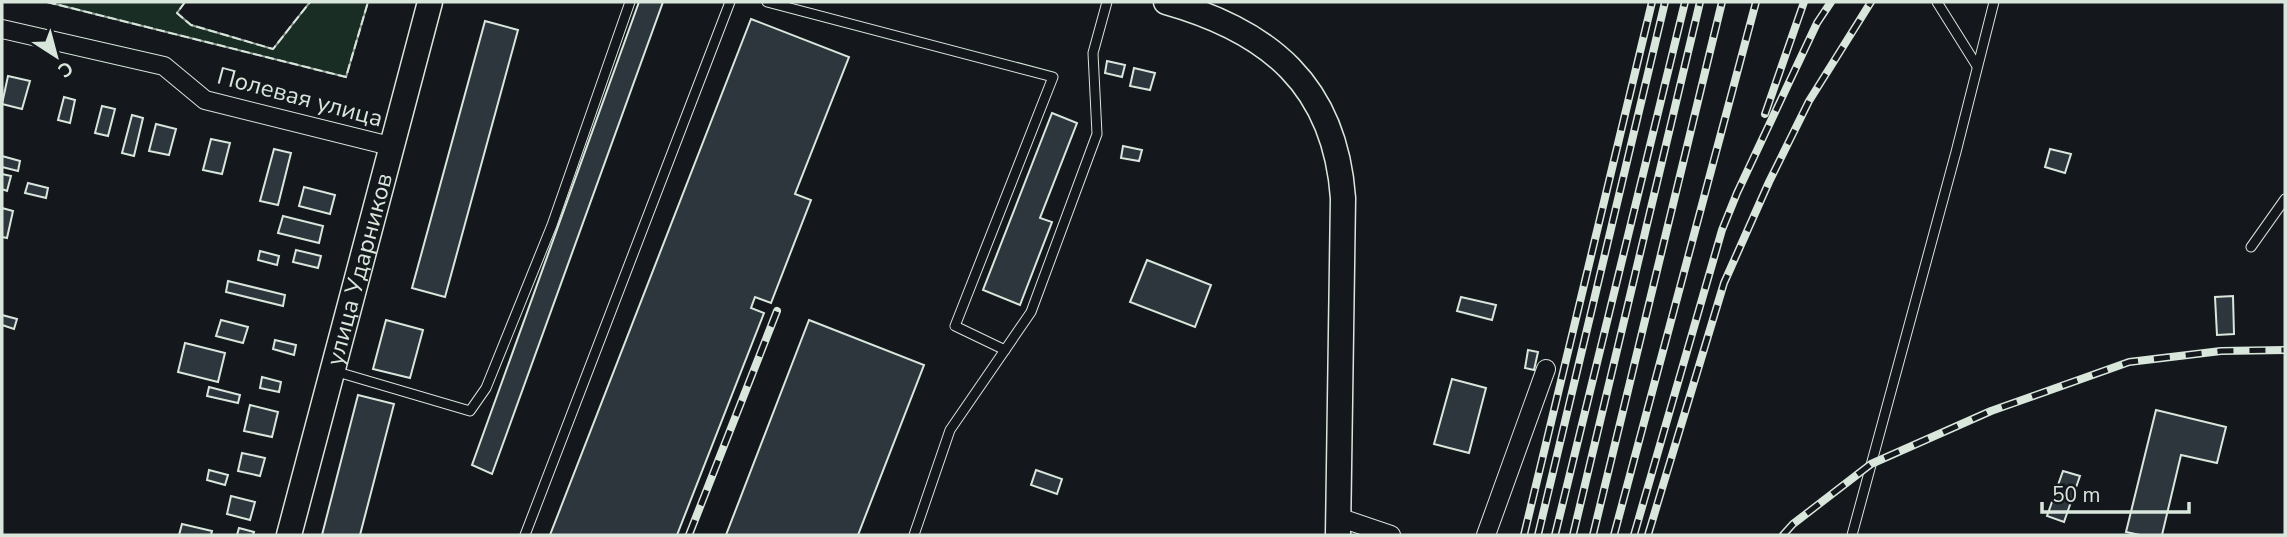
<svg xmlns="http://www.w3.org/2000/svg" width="2287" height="537" viewBox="0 0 2287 537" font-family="'Nunito Sans',sans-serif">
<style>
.green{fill:#1a2d24;stroke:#939e99;stroke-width:2}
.building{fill:#2c363c;stroke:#d8e6dc;stroke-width:2}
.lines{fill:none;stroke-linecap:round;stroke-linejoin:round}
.service-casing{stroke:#d8e6dc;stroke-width:11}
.minor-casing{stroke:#d8e6dc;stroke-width:20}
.secondary-casing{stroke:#d8e6dc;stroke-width:27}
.service{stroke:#14181c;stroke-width:9}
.minor{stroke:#14181c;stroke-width:18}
.secondary{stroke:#14181c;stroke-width:24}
.rail-casing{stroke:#d8e6dc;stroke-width:8}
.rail{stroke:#14181c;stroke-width:5;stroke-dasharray:16;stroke-linecap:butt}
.fence{stroke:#d8e6dc;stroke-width:2;stroke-dasharray:9 3.5;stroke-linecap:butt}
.labels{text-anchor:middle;stroke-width:5;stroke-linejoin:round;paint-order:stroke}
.street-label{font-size:24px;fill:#d8e6dc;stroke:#14181c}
</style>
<rect width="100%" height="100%" fill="#14181c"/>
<path class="green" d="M47,2H185L177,13L191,25L273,49L310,2H368L346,77Z"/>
<g class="building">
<path d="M639,2H663L492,474L472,465Z"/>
<path d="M751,19L849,57L795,194L811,200L771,303L755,297L751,308L764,313L677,535H550Z"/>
<path d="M485,21L518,30L445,297L412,288Z"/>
<path d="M1107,61L1125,65L1122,77L1105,73Z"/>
<path d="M1134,68L1155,73L1150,90L1130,86Z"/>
<path d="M8,76L30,81L22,109L2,104Z"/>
<path d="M64,97L75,100L70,123L58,120Z"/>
<path d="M102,106L115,109L108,136L95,133Z"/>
<path d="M1052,113L1077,123L1040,218L1052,222L1020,305L983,290Z"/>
<path d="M132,115L143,118L134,156L122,153Z"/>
<path d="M156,124L176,129L169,155L149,151Z"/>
<path d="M211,139L230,143L222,174L203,170Z"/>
<path d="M1123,146L1142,150L1139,161L1121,158Z"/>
<path d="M274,149L291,153L278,205L260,201Z"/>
<path d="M2050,149L2071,154L2065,173L2045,167Z"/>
<path d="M2,156L20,161L18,171L2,167Z"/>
<path d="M2,174L11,176L7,191L2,189Z"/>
<path d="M28,183L48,188L46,198L25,193Z"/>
<path d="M304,187L335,195L330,214L299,206Z"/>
<path d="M2,208L13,211L7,238L2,237Z"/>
<path d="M283,216L323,226L319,243L278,233Z"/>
<path d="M296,250L321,256L318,268L293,262Z"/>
<path d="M260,251L279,256L277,265L258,260Z"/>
<path d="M1147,260L1211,285L1195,327L1130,302Z"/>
<path d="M228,281L285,295L283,306L226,292Z"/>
<path d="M2233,296L2234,334L2217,335L2215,297Z"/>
<path d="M1461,297L1496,305L1492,320L1457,311Z"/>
<path d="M2,315L17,319L14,329L2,325Z"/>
<path d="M221,320L248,327L243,343L216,336Z"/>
<path d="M386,320L423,330L410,378L373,369Z"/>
<path d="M809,320L924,365L858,535H726Z"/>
<path d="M275,340L296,345L294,355L273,349Z"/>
<path d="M185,343L225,353L218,382L178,372Z"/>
<path d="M1528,350L1538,352L1534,370L1525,368Z"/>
<path d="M262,377L281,382L279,392L260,388Z"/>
<path d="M1452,379L1486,388L1469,453L1434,444Z"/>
<path d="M209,387L240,395L238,403L207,396Z"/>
<path d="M358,395L394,404L360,535H322Z"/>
<path d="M250,405L278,412L272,437L244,431Z"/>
<path d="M2156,410L2226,427L2217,463L2181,455L2162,535H2140L2126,532Z"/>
<path d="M242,453L265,458L260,476L238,471Z"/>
<path d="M209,470L228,475L225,485L207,480Z"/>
<path d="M1036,470L1062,479L1057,494L1031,485Z"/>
<path d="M2063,471L2080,476L2064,522L2047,516Z"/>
<path d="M231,496L255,502L250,520L227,514Z"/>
<path d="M182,524L212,531L211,535H179Z"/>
<path d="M239,528L254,532L253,535H237Z"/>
</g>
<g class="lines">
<defs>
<g id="service">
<path d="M767,2L1053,77L955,326L1005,350"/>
<path d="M1937,2L1977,66"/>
<path d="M2251,247L2285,199"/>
<path d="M334,371L470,411L486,388L552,225L630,2"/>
<path d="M525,535L730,2"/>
<path d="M914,535L950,430L1031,312L1097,134L1093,53L1107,2"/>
<path d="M1852,535L1956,152L1994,2"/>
</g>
<g id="minor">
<path d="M2,29L164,66L205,100L390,146"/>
<path d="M1338,517L1391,535"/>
<path d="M1486,535L1546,369"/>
</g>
<g id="secondary">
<path d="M1166,2C1269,31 1335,85 1343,198L1338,535"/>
<path id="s1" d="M289,535L430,2"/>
</g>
</defs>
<use href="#service" class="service-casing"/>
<use href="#minor" class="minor-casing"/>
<use href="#secondary" class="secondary-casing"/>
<use href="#service" class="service"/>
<use href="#minor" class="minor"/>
<use href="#secondary" class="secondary"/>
<defs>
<g id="rail">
<path d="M1765,114L1804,2"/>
<path d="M689,535L777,311"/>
<path d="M1524,535L1652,2"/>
<path d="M1538,535L1665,2"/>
<path d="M1555,535L1685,2"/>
<path d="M1573,535L1700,2"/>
<path d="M1593,535L1722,2"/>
<path d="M1614,535L1756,2"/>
<path d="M1634,535L1722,230L1737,193L1817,23L1831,2"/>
<path d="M1648,535L1724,283L1769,182L1809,101L1871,2"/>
<path d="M1783,535L1793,524L1871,464L1991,411L2129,362L2221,351L2285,350"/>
</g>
</defs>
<use href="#rail" class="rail-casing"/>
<use href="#rail" class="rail"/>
<g class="fence">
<path d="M47,2L346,77L368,2"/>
<path d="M185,2L177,13L191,25L273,49L310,2"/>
</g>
</g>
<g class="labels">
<g class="street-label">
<text transform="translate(300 97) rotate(15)" y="8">Полевая улица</text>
<text dy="8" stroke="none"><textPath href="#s1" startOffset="275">улица Ударников</textPath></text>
</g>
</g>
<rect width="2287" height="537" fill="none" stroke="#d8e6dc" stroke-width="7"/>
<g transform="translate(56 56) rotate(144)" stroke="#14181c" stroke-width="5" paint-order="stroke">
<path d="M0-5L12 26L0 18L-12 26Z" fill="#d8e6dc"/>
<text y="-10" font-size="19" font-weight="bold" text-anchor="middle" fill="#d8e6dc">С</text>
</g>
<path d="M2042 502v10h147v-10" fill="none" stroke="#d8e6dc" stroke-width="3.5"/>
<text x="2052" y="502" font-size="21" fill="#d8e6dc" stroke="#14181c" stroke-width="5" paint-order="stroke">50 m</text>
</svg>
